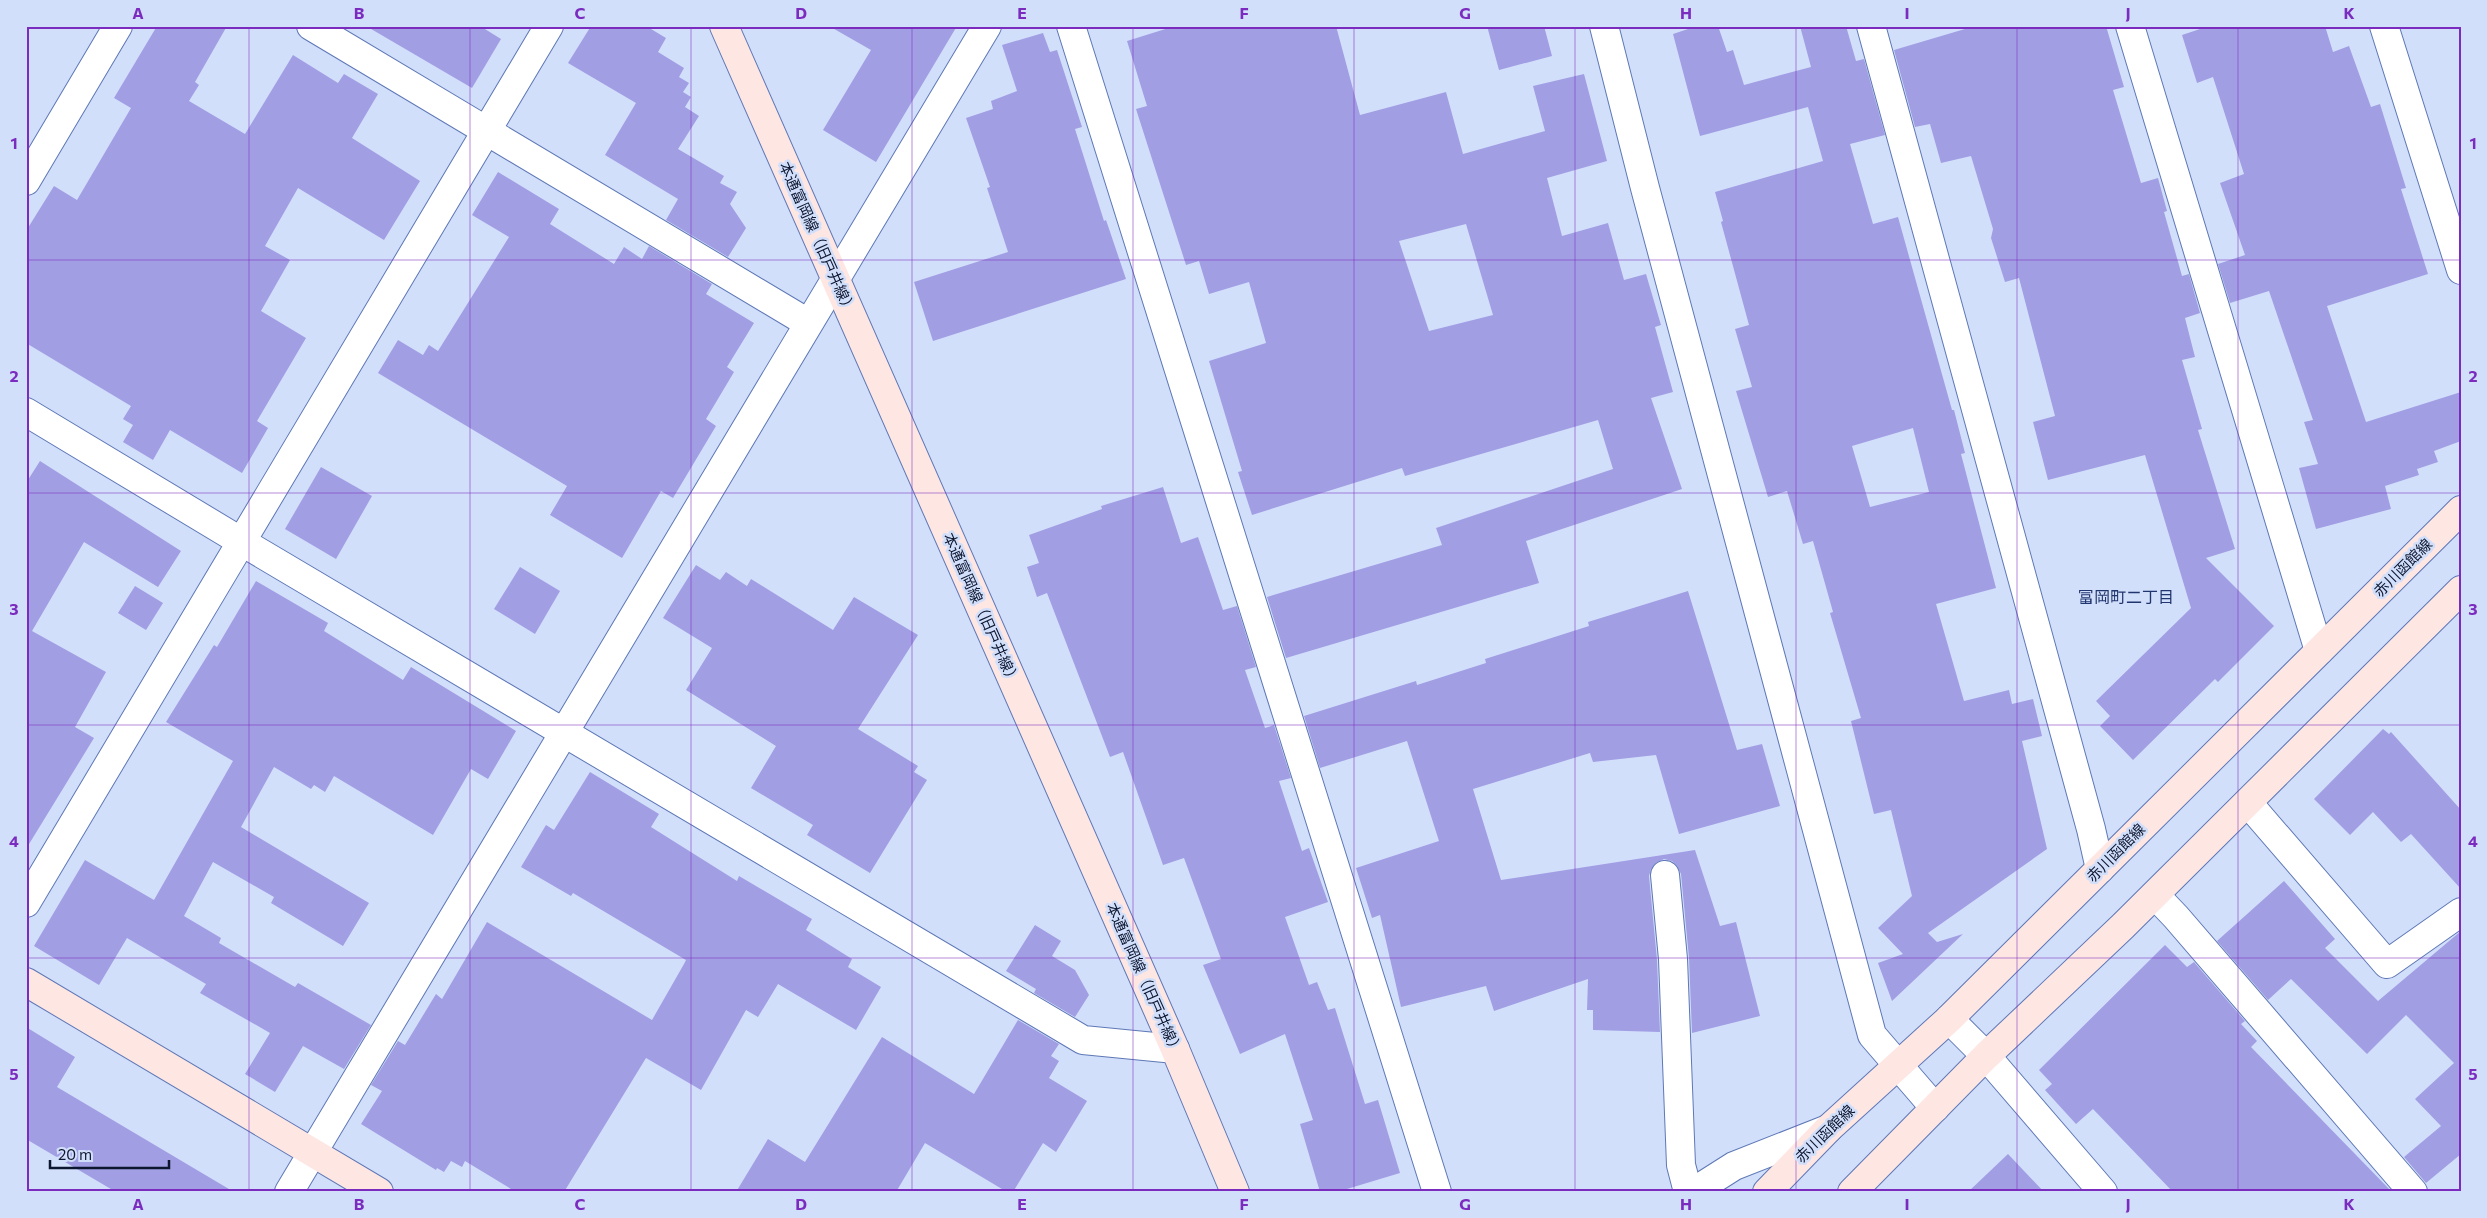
<svg xmlns="http://www.w3.org/2000/svg" width="2487" height="1218" viewBox="0 0 2487 1218" font-family="Commissioner,'Noto Sans JP',sans-serif">
<style>
.building{fill:#a19ee4;fill-rule:evenodd}
.lines{fill:none;stroke-linecap:round;stroke-linejoin:round}
.street-casing{stroke:#5e78b6;stroke-width:30}
.secondary-casing{stroke:#5e78b6;stroke-width:30}
.street{stroke:#fff;stroke-width:28}
.secondary{stroke:#fee6e3;stroke-width:28}
.grid{fill:none;stroke:#7b2cbf;stroke-width:1;stroke-opacity:0.55}
.labels{text-anchor:middle;stroke-width:5;stroke-linejoin:round;paint-order:stroke}
.street-label{font-size:15px;fill:#0d162f;stroke:#d2dffb}
.neighbourhood-label{font-size:16px;fill:#21366e;stroke:#d2dffb}
.neatline{fill:none;stroke:#7b2cbf;stroke-width:2}
.grid-label{font-size:16px;text-anchor:middle;font-weight:bold;fill:#7b2cbf}
</style>
<rect width="100%" height="100%" fill="#d2dffb"/>
<g class="building">
<path d="M157,26H227L195,82L199,85L189,101L245,134L293,55L338,83L344,74L378,94L352,138L420,181L384,240L298,188L265,246L290,260L261,311L306,338L257,421L268,428L242,473L170,430L153,460L123,442L133,425L123,419L131,406L26,343V231L54,186L77,200L131,108L114,98Z"/>
<path d="M366,26H480L501,39L472,88Z"/>
<path d="M591,26H646L666,38L658,52L684,68L679,77L689,83L683,92L691,97L685,107L699,116L678,149L724,176L720,183L737,192L730,204L746,228L728,257L666,220L678,199L605,155L636,103L568,63Z"/>
<path d="M829,26H957L876,162L823,130L871,50Z"/>
<path d="M1175,26H1336L1360,115L1446,92L1463,154L1545,131L1533,86L1584,74L1607,161L1547,178L1562,236L1608,223L1624,280L1646,274L1661,325L1655,327L1673,392L1651,398L1682,489L1526,541L1539,583L1286,658L1267,597L1442,545L1436,528L1613,469L1598,420L1405,476L1402,468L1252,515L1238,472L1242,471L1209,361L1266,343L1249,282L1209,294L1199,261L1186,265L1136,109L1147,106L1127,41ZM1466,224L1493,315L1429,331L1399,241Z"/>
<path d="M1487,26H1544L1552,56L1499,70Z"/>
<path d="M1697,26H1718L1727,52L1733,50L1744,85L1811,67L1800,26H1846L1856,61L1864,59L1885,135L1850,144L1873,224L1898,217L1952,410H1954L1965,453L1961,454L1996,588L1936,604L1964,701L2009,690L2012,704L2033,699L2042,736L2022,741L2047,849L1928,933L1937,942L1963,934L1892,1001L1878,963L1903,954L1878,928L1912,896L1891,810L1874,814L1851,721L1861,718L1830,613L1833,612L1813,541L1803,544L1787,491L1768,497L1736,391L1752,387L1735,329L1749,325L1721,222L1723,221L1715,192L1823,161L1808,107L1700,136L1673,34ZM1913,428L1929,492L1870,507L1852,446Z"/>
<path d="M1975,26H2106L2124,87L2113,90L2141,183L2158,178L2167,211L2164,212L2182,276L2189,274L2200,313L2185,318L2195,357L2182,360L2202,429L2198,430L2235,549L2206,558L2274,626L2218,682L2215,679L2133,760L2100,726L2110,716L2096,701L2191,608L2145,455L2048,480L2033,422L2055,416L2019,278L2005,282L1991,238L1993,229L1971,156L1941,163L1930,124L1915,127L1894,50Z"/>
<path d="M2209,26H2325L2333,52L2349,46L2371,107L2380,104L2406,188L2401,189L2428,274L2327,306L2366,422L2461,392V441L2434,451L2438,462L2417,469L2419,475L2385,486L2391,509L2316,529L2299,468L2318,464L2304,422L2313,420L2269,291L2230,303L2218,264L2245,255L2220,183L2244,174L2213,77L2197,83L2182,35Z"/>
<path d="M1043,33L1050,52L1057,50L1082,127L1075,129L1104,221L1106,220L1126,279L933,341L914,282L1008,252L987,188L990,187L966,118L993,109L991,101L1017,91L1002,45Z"/>
<path d="M498,172L559,209L550,224L614,264L624,247L642,259L649,246L712,284L706,294L754,323L727,367L734,372L706,419L716,426L673,498L661,491L622,558L550,515L567,486L378,373L398,340L423,355L429,345L438,351L509,237L472,215Z"/>
<path d="M40,461L181,551L158,587L84,542L32,631L106,672L75,727L94,738L26,849V483Z"/>
<path d="M321,467L372,496L336,559L285,529Z"/>
<path d="M1163,487L1181,543L1198,537L1223,610L1237,606L1256,667L1245,670L1265,728L1274,725L1291,778L1279,781L1302,851L1309,848L1328,902L1285,917L1309,985L1317,982L1328,1010L1335,1008L1365,1104L1378,1100L1400,1173L1337,1192H1320L1300,1124L1313,1120L1285,1034L1240,1054L1203,965L1221,959L1184,858L1163,865L1123,752L1110,757L1047,593L1037,597L1027,567L1039,563L1029,535L1102,509L1101,506Z"/>
<path d="M696,565L720,580L726,572L747,586L751,579L833,630L854,597L918,635L858,729L918,766L914,772L927,780L870,873L807,835L813,825L751,788L776,746L686,690L712,648L663,618Z"/>
<path d="M520,567L560,591L535,634L494,609Z"/>
<path d="M256,581L328,623L324,631L403,680L411,667L516,731L488,779L471,769L433,835L334,776L325,792L314,785L311,789L274,767L241,827L369,903L343,946L271,903L274,897L213,862L184,916L221,938L219,943L295,987L298,983L371,1025L344,1069L303,1046L275,1092L245,1074L270,1033L200,993L206,984L127,938L99,985L34,946L85,860L154,900L233,761L166,722L214,645L217,647Z"/>
<path d="M135,586L163,603L146,630L118,613Z"/>
<path d="M1688,591L1737,750L1762,744L1780,806L1679,834L1656,755L1593,762L1590,753L1473,789L1501,880L1695,850L1720,926L1736,922L1760,1016L1692,1033L1689,958L1681,874L1677,866L1672,861L1664,859L1656,863L1651,869L1649,876L1657,960L1660,1032L1593,1030V1010H1587L1588,979L1494,1011L1486,986L1401,1007L1380,915L1372,918L1356,868L1439,841L1407,741L1320,768L1304,716L1416,681L1417,685L1486,663L1485,659L1589,626L1588,622Z"/>
<path d="M2383,729L2389,734L2391,732L2461,810V889L2411,834L2401,842L2373,812L2350,835L2314,799Z"/>
<path d="M590,772L659,814L651,827L737,881L739,876L812,919L806,930L852,959L848,967L881,987L856,1030L778,984L758,1017L746,1010L701,1090L646,1058L564,1192H516L465,1161L462,1167L451,1161L444,1172L437,1168L436,1170L361,1124L382,1091L371,1085L398,1041L405,1045L436,994L442,999L487,922L652,1020L684,964L686,960L573,893L571,896L521,867L546,825L554,830Z"/>
<path d="M2284,881L2335,939L2325,948L2378,1001L2461,931V1154L2426,1183L2404,1157L2441,1126L2415,1099L2454,1063L2406,1015L2367,1054L2291,979L2268,1000L2217,941Z"/>
<path d="M1035,925L1061,941L1052,956L1075,970L1089,995L1075,1017L1034,993L1036,989L1006,971Z"/>
<path d="M2165,945L2187,967L2194,962L2245,1021L2241,1024L2257,1041L2251,1047L2392,1192H2173L2093,1109L2076,1124L2045,1090L2052,1084L2039,1070Z"/>
<path d="M1018,1020L1059,1044L1051,1056L1059,1061L1049,1078L1087,1101L1056,1152L1043,1143L1013,1192H1007L925,1143L896,1192H736L768,1139L805,1162L882,1037L974,1094Z"/>
<path d="M26,1027L75,1057L57,1087L234,1192H116L26,1139Z"/>
<path d="M2008,1154L2044,1192H1968Z"/>
</g>
<g class="lines">
<defs>
<g id="street">
<path d="M311,26L808,323"/>
<path d="M1071,26L1437,1192"/>
<path d="M1604,26L1645,188L1872,1035L1935,1108"/>
<path d="M1871,26L2091,829L2100,869"/>
<path d="M2130,26L2319,651"/>
<path d="M2384,26L2461,270"/>
<path d="M26,181L118,26"/>
<path d="M26,412L242,542L1083,1040L1175,1049"/>
<path d="M2248,803L2387,964L2461,912"/>
<path d="M1665,875L1673,959L1681,1165L1688,1192"/>
<path d="M2155,895L2176,917L2413,1192"/>
<path d="M26,903L549,26"/>
<path d="M1949,1019L1986,1056L2103,1192"/>
<path d="M289,1192L987,26"/>
<path d="M1693,1192L1734,1166L1828,1129"/>
</g>
<g id="secondary">
<path d="M724,26L1175,1049L1235,1192"/>
<path d="M26,982L379,1192"/>
<path d="M1767,1192L1828,1129L1949,1019L2461,510"/>
<path d="M1852,1192L1986,1056L2123,926L2461,590"/>
</g>
</defs>
<use href="#street" class="street-casing"/>
<use href="#secondary" class="secondary-casing"/>
<use href="#street" class="street"/>
<use href="#secondary" class="secondary"/>
</g>
<path class="grid" d="M249,26V1192M470,26V1192M691,26V1192M912,26V1192M1133,26V1192M1354,26V1192M1575,26V1192M1796,26V1192M2017,26V1192M2238,26V1192M26,260H2461M26,493H2461M26,725H2461M26,958H2461"/>
<g class="labels">
<g class="street-label">
<text transform="translate(817 238) rotate(66)" y="5">本通富岡線（旧戸井線）</text>
<text transform="translate(2403 568) rotate(-45)" y="5">赤川函館線</text>
<text transform="translate(981 609) rotate(66)" y="5">本通富岡線（旧戸井線）</text>
<text transform="translate(2116 853) rotate(-45)" y="5">赤川函館線</text>
<text transform="translate(1144 979) rotate(66)" y="5">本通富岡線（旧戸井線）</text>
<text transform="translate(1825 1134) rotate(-44)" y="5">赤川函館線</text>
</g>
<g class="neighbourhood-label">
<text x="2126" y="603">富岡町二丁目</text>
</g>
</g>
<rect width="2487" height="1218" fill="none" stroke="#d2dffb" stroke-width="55"/>
<path d="M50 1160v8h119v-8" fill="none" stroke="#0d162f" stroke-width="2.5"/>
<text x="58" y="1160" font-size="15" fill="#0d162f" stroke="#d2dffb" stroke-width="4" paint-order="stroke">20 m</text>
<rect x="28" y="28" width="2432" height="1162" class="neatline"/>
<g class="grid-label">
<text x="138" y="19">A</text>
<text x="359" y="19">B</text>
<text x="580" y="19">C</text>
<text x="801" y="19">D</text>
<text x="1022" y="19">E</text>
<text x="1244" y="19">F</text>
<text x="1465" y="19">G</text>
<text x="1686" y="19">H</text>
<text x="1907" y="19">I</text>
<text x="2128" y="19">J</text>
<text x="2349" y="19">K</text>
<text x="14" y="149">1</text>
<text x="2473" y="149">1</text>
<text x="14" y="382">2</text>
<text x="2473" y="382">2</text>
<text x="14" y="615">3</text>
<text x="2473" y="615">3</text>
<text x="14" y="847">4</text>
<text x="2473" y="847">4</text>
<text x="14" y="1080">5</text>
<text x="2473" y="1080">5</text>
<text x="138" y="1210">A</text>
<text x="359" y="1210">B</text>
<text x="580" y="1210">C</text>
<text x="801" y="1210">D</text>
<text x="1022" y="1210">E</text>
<text x="1244" y="1210">F</text>
<text x="1465" y="1210">G</text>
<text x="1686" y="1210">H</text>
<text x="1907" y="1210">I</text>
<text x="2128" y="1210">J</text>
<text x="2349" y="1210">K</text>
</g>
</svg>
